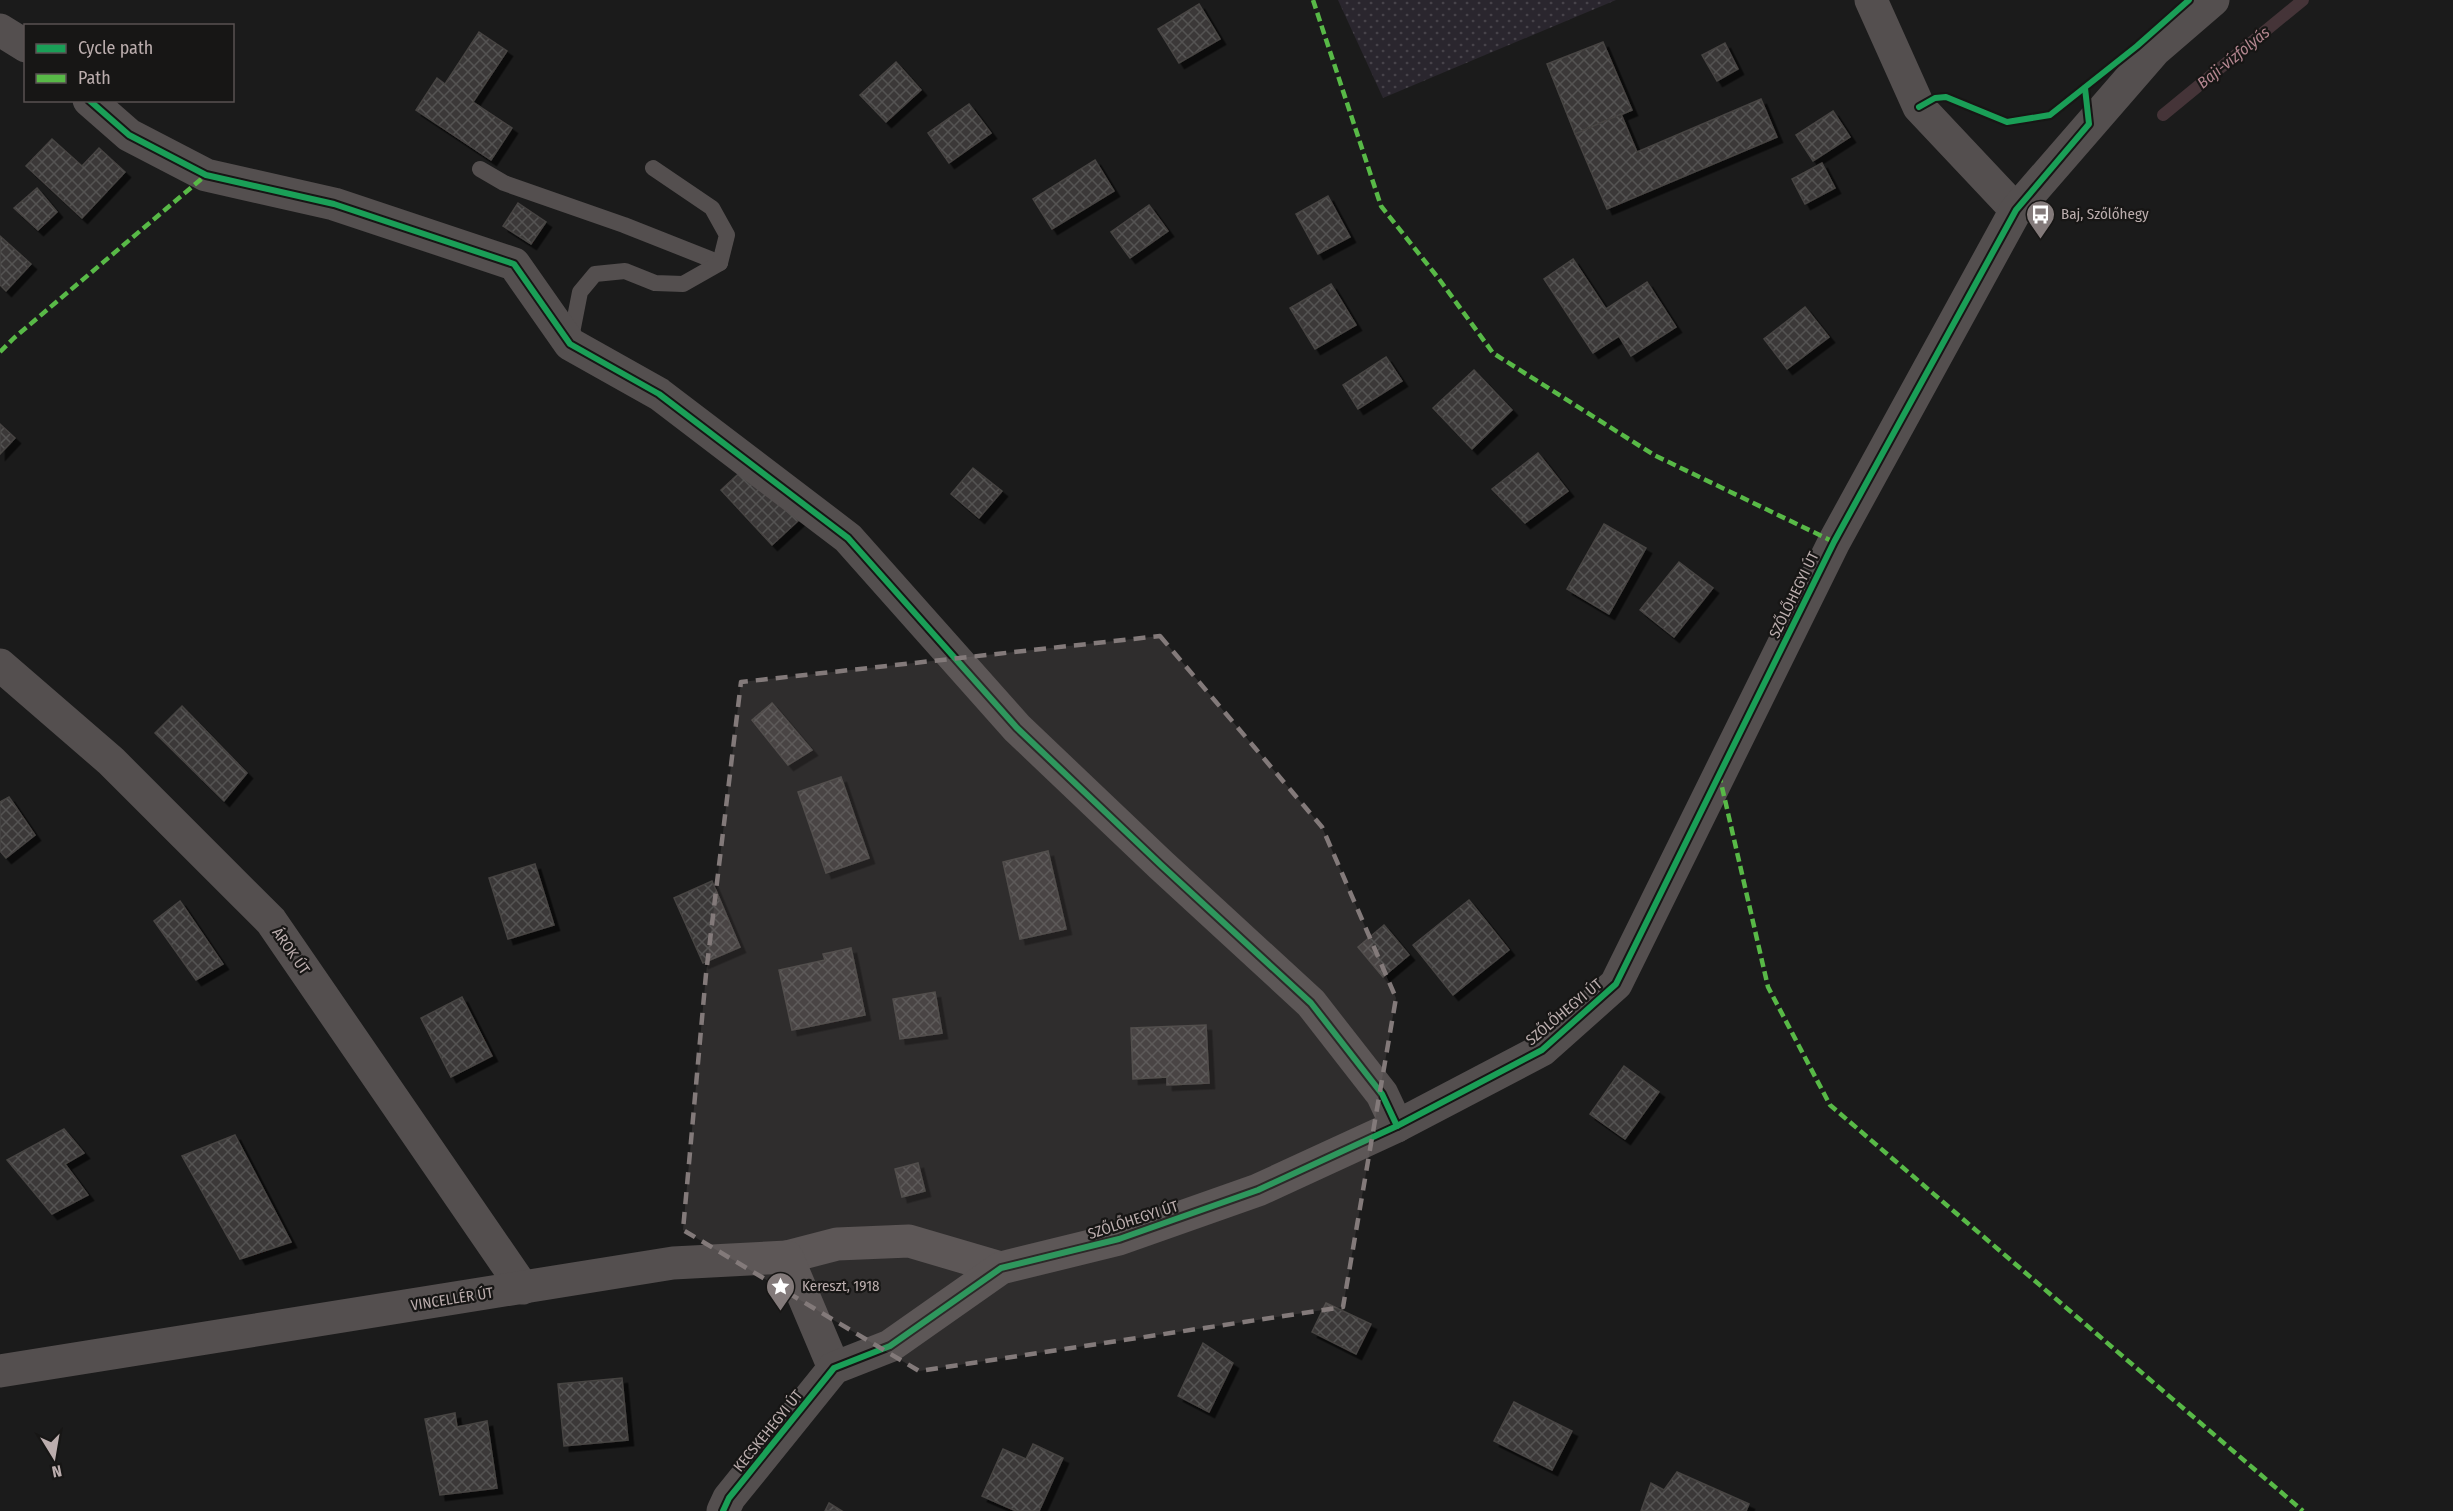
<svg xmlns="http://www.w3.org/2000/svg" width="2453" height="1511" viewBox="0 0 2453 1511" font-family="'Fira Sans Condensed',sans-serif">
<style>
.grass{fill:url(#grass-dots)}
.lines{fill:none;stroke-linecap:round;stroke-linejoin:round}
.stream{stroke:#453438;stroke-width:12}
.building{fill:url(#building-cross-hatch);stroke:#474443;stroke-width:1.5;filter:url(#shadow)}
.service{stroke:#544f4f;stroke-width:16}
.minor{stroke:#544f4f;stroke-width:33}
.quiet{stroke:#58b947;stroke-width:4.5;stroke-dasharray:9 4.5;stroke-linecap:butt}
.cycleway-casing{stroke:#171615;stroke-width:10}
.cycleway{stroke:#1a9f57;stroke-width:6}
.marked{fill:#837a7a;fill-opacity:0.2;stroke:#837a7a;stroke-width:4.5;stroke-dasharray:12 8;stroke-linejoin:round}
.labels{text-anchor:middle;stroke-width:4.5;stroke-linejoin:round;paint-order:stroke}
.poi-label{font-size:15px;fill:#bbadad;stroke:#171615;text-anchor:start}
.street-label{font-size:15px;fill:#bbadad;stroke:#171615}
.water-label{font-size:16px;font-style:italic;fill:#b48690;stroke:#171615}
</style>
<defs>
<pattern id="grass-dots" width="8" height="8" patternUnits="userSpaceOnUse" patternTransform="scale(1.5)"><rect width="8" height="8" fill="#2a262e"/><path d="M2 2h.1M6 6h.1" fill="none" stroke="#47434a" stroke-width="1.8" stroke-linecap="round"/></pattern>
<pattern id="building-cross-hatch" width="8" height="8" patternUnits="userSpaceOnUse" patternTransform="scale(1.5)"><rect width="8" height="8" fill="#3a3938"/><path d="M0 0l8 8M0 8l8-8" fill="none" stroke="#555352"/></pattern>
<filter id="shadow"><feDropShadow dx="5.5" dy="5.5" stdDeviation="0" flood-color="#0009"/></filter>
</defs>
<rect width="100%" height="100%" fill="#1b1b1b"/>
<path class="grass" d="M1338,0H1616L1383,98Z"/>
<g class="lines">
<path class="stream" d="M2163,115L2303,0"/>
</g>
<g class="building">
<path d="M1199,4L1220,39L1179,63L1158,29Z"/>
<path d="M479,32L507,51L473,102L512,128L491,160L416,110L437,78L445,84Z"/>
<path d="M1603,42L1632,110L1575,134L1547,64Z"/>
<path d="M1725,43L1738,69L1717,81L1702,55Z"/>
<path d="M896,62L921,90L886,122L860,95Z"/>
<path d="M1761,99L1777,137L1607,209L1575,134L1621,114L1637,152Z"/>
<path d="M969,104L991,133L949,163L928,133Z"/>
<path d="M1833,111L1850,137L1813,161L1796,135Z"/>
<path d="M52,139L82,166L99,148L125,172L82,218L26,166Z"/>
<path d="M1095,160L1114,191L1052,229L1033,199Z"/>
<path d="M1822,163L1835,188L1805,204L1792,179Z"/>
<path d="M37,188L57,212L38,230L14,208Z"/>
<path d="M1328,196L1350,237L1318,254L1296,214Z"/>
<path d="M518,203L546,222L531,244L503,226Z"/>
<path d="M1149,205L1168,231L1130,258L1111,232Z"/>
<path d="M0,236L31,264L6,291L0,285Z"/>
<path d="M1573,259L1606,309L1647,282L1676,327L1631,356L1619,336L1593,353L1544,279Z"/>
<path d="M1331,284L1356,325L1315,349L1290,308Z"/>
<path d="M1805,307L1829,337L1787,369L1764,339Z"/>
<path d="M1386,357L1402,381L1358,409L1343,385Z"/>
<path d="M1474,370L1512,410L1472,449L1433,408Z"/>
<path d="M0,424L15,438L0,454Z"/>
<path d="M1538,453L1568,491L1525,523L1492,489Z"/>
<path d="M749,464L800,519L772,545L721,490Z"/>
<path d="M973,468L1002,491L979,518L951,494Z"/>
<path d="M1604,524L1646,548L1609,614L1567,589Z"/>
<path d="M1679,562L1713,588L1674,637L1640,610Z"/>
<path d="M772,703L812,750L788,765L752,720Z"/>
<path d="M182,706L247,773L224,801L155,733Z"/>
<path d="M841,777L869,858L826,873L798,792Z"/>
<path d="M9,797L35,835L6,858L0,851V802Z"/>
<path d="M1048,851L1066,929L1020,939L1003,862Z"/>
<path d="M535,864L554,925L508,939L489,878Z"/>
<path d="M712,881L740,947L703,963L674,898Z"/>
<path d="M1469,900L1509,950L1453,995L1413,945Z"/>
<path d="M180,901L223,964L196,980L154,921Z"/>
<path d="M1384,925L1409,955L1383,977L1358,947Z"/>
<path d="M851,948L865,1015L792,1030L779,970L825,960L823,954Z"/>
<path d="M935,992L942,1033L900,1039L893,999Z"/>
<path d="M462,997L492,1056L451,1077L421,1018Z"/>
<path d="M1206,1025L1209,1083L1167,1085V1077L1133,1079L1131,1028Z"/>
<path d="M1624,1066L1659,1092L1625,1139L1590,1114Z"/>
<path d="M64,1129L84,1153L65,1164L88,1195L52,1214L7,1160Z"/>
<path d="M235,1135L291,1242L240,1259L182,1156Z"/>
<path d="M918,1163L925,1191L902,1197L895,1169Z"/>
<path d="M1326,1303L1371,1324L1356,1354L1312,1332Z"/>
<path d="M1203,1343L1233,1363L1209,1412L1178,1396Z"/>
<path d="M622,1378L628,1440L564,1446L558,1384Z"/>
<path d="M1514,1402L1572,1431L1552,1470L1494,1441Z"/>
<path d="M455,1413L457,1427L487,1421L497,1488L440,1495L425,1419Z"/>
<path d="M1033,1444L1063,1458L1039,1511H1016L982,1496L1003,1449L1026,1459Z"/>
<path d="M1677,1472L1749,1504L1746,1511H1641L1651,1483L1664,1490Z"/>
<path d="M829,1503L842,1511H825Z"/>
</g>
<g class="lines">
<g class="service">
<path d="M480,169L504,183L624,225L720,263"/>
<path d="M570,343L580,292L595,274L625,271L655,283L683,284L720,263L727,235L712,208L653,168"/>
</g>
<g class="minor">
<path d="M1871,0L1919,107L2016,210"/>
<path d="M0,30L26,46"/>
<path d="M89,100L129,135L206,175L334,204L514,264L570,344L659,394L848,538L1017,728L1161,865L1311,1003L1382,1094L1397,1126"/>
<path d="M0,665L111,761L271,921L523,1288"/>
<path d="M787,1257L837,1244L909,1241L1001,1268"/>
<path d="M0,1371L673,1263L787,1257L834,1368"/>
<path d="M723,1511L729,1498L834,1368L890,1346L1001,1268L1119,1239L1258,1190L1397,1126L1542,1050L1616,984L1834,542L2016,210L2155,50L2213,0"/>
</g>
<g class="quiet">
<path d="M1313,0L1381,206L1439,279L1493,353L1654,455L1834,542"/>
<path d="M0,352L14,338L206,175"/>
<path d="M1719,774L1768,987L1830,1105L2303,1511"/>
</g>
<defs>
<g id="cycleway">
<path d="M89,100L129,135L206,175L334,204L514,264L570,344L659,394L848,538L1017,728L1161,865L1311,1003L1382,1094L1397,1126"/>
<path d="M1919,107L1935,98L1946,97L2007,122L2050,115L2137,46L2189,0"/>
<path d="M723,1511L729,1498L834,1368L890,1346L1001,1268L1119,1239L1258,1190L1397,1126L1542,1050L1616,984L1834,542L2016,210L2089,124L2085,88"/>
</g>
</defs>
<use href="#cycleway" class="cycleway-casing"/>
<use href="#cycleway" class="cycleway"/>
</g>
<path class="marked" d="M1160,636L1322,827L1396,998L1343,1307L919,1371L683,1230L706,974L741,682Z"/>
<defs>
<symbol id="bus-pin" viewBox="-11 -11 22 30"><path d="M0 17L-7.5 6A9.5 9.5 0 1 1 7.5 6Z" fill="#837a7a" stroke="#171615"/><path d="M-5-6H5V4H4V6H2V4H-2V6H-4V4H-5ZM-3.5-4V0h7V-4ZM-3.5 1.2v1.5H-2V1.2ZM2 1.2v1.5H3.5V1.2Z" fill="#fff"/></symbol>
<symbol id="sight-pin" viewBox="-11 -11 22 30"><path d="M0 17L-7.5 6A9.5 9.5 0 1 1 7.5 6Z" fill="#837a7a" stroke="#171615"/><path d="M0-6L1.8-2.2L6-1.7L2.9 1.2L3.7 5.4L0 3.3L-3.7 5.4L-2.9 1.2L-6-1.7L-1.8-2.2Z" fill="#fff"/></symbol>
</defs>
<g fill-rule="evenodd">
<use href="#bus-pin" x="2024" y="198" width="33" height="45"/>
<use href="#sight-pin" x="764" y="1270" width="33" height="45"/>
</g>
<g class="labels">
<g class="poi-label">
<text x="2061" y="219">Baj, Szőlőhegy</text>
<text x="802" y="1291">Kereszt, 1918</text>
</g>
<g class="street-label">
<text transform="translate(1794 595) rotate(-64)" y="5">SZŐLŐHEGYI ÚT</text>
<text transform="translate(291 951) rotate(55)" y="5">ÁROK ÚT</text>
<text transform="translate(1564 1012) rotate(-40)" y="5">SZŐLŐHEGYI ÚT</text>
<text transform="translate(1133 1220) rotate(-18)" y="5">SZŐLŐHEGYI ÚT</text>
<text transform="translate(452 1299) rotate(-9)" y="5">VINCELLÉR ÚT</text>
<text transform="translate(768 1431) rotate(-51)" y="5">KECSKEHEGYI ÚT</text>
</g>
<g class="water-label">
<text transform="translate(2233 57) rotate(-39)" y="6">Baji-vízfolyás</text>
</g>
</g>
<rect x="24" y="24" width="210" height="78" fill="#171615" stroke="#595252" stroke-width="1.5"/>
<rect x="36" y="44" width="30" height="9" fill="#1a9f57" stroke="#595252" stroke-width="1.5"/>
<text x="78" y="54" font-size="18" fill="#bbadad">Cycle path</text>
<rect x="36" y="74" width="30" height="9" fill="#58b947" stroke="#595252" stroke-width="1.5"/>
<text x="78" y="84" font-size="18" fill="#bbadad">Path</text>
<g transform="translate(54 1457) rotate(169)" stroke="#171615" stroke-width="4.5" paint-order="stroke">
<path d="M0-4.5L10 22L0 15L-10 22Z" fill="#bbadad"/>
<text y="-9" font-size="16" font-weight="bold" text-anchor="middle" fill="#bbadad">N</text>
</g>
</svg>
